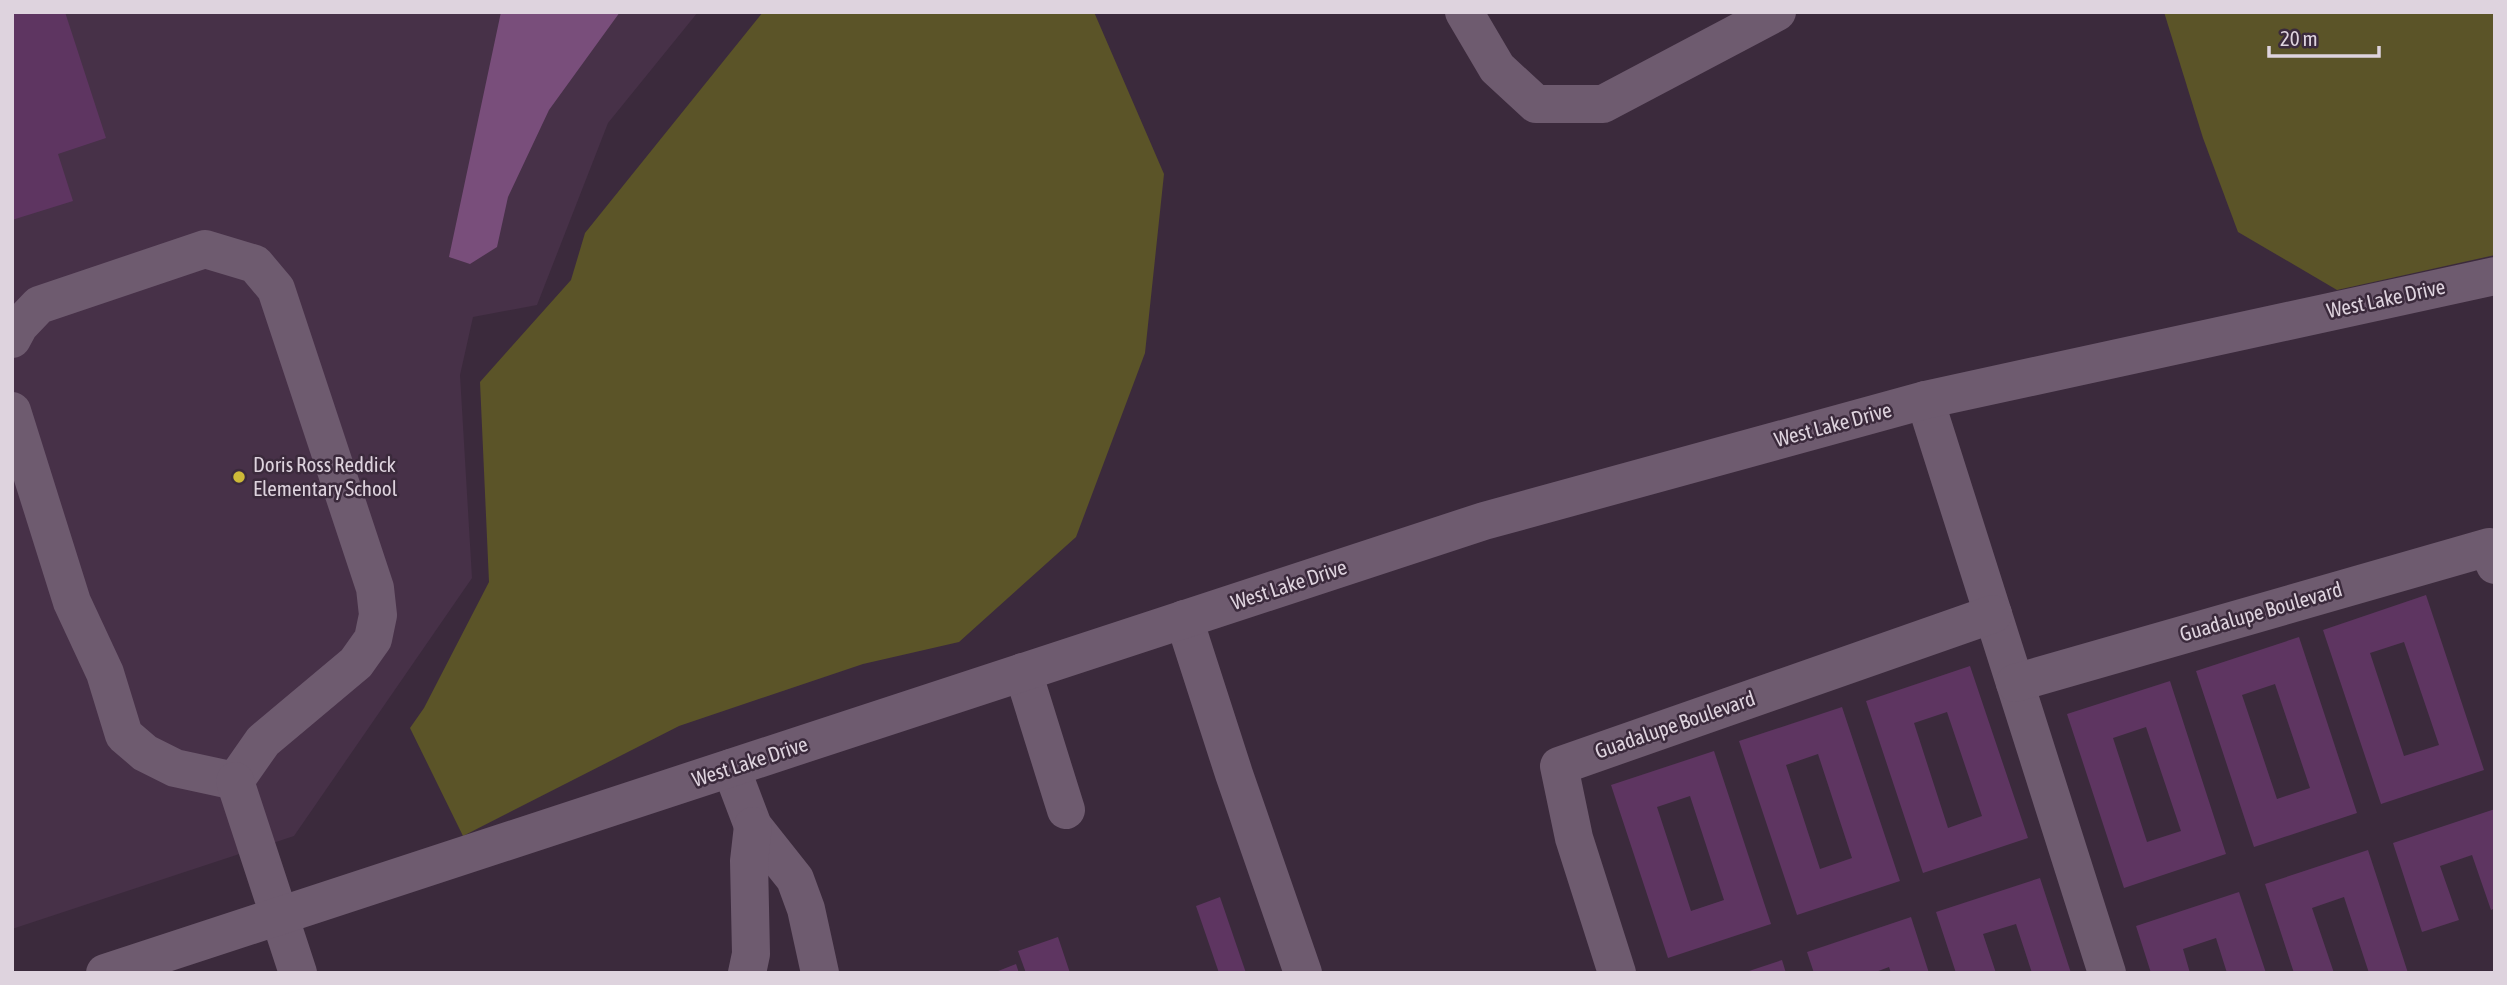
<svg xmlns="http://www.w3.org/2000/svg" width="2507" height="985" viewBox="0 0 2507 985" font-family="'Asap Condensed',sans-serif">
<style>
.built{fill:#473148}
.green{fill:#5b5428}
.water{fill:#794e7b}
.building{fill:#5e3561;fill-rule:evenodd}
.lines{fill:none;stroke-linecap:round;stroke-linejoin:round}
.minor{stroke:#6e5b6f;stroke-width:38}
.poi-dot{fill:#cdb938;stroke:#3b2a3c;stroke-width:2.5}
.labels{text-anchor:middle;stroke-width:5;stroke-linejoin:round;paint-order:stroke}
.street-label{font-size:21px;fill:#ded3de;stroke:#3b2a3c}
.poi-label{font-size:21px;fill:#ded3de;stroke:#3b2a3c;text-anchor:start}
</style>
<rect width="100%" height="100%" fill="#3b2a3c"/>
<path class="built" d="M12,12H698L608,123L537,305L473,317L460,375L472,578L294,836L12,929Z"/>
<g class="green">
<path d="M763,12H1094L1164,174L1145,353L1076,537L959,642L863,664L679,726L463,836L410,728L424,708L489,582L480,382L571,280L585,233Z"/>
<path d="M2164,12H2495V255L2337,290L2238,232L2203,138Z"/>
</g>
<path class="water" d="M501,12H620L549,110L508,197L497,247L470,264L449,257Z"/>
<g class="building">
<path d="M12,12H65L106,138L58,154L73,201L12,220Z"/>
<path d="M2426,595L2484,770L2381,804L2323,630ZM2404,642L2439,745L2404,756L2370,653Z"/>
<path d="M2299,637L2357,813L2254,847L2196,671ZM2275,684L2310,788L2277,799L2242,695Z"/>
<path d="M1970,666L2028,838L1923,873L1866,701ZM1947,712L1982,816L1948,828L1914,723Z"/>
<path d="M2170,681L2226,854L2124,888L2067,714ZM2146,727L2181,831L2147,842L2113,738Z"/>
<path d="M1842,707L1900,881L1797,915L1739,741ZM1818,754L1852,858L1820,869L1786,765Z"/>
<path d="M1714,751L1771,924L1668,958L1611,785ZM1690,796L1724,900L1691,911L1657,807Z"/>
<path d="M2495,809V908L2491,910L2472,855L2440,866L2459,920L2422,932L2393,843Z"/>
<path d="M2368,850L2408,973H2369L2344,897L2312,908L2334,973H2294L2265,884Z"/>
<path d="M2040,878L2071,973H2032L2016,924L1983,934L1996,973H1956L1936,912Z"/>
<path d="M2239,892L2266,973H2227L2216,938L2183,949L2190,973H2151L2136,926Z"/>
<path d="M1220,897L1246,973H1219L1196,906Z"/>
<path d="M1911,917L1929,973H1891L1889,967L1873,973H1814L1807,952Z"/>
<path d="M1058,937L1070,973H1026L1018,951Z"/>
<path d="M1782,960L1786,973H1746V972Z"/>
<path d="M1016,964L1019,973H993Z"/>
</g>
<g class="lines">
<g class="minor">
<path d="M1464,12L1497,68L1536,104H1603L1777,12"/>
<path d="M12,339L19,326L39,305L205,249L255,264L276,289L375,588L378,615L373,639L356,663L263,741L235,781L175,768L145,753L124,735L105,673L72,602L12,411"/>
<path d="M1925,400L2107,973"/>
<path d="M1184,619L1234,774L1303,973"/>
<path d="M1023,672L1066,810"/>
<path d="M2015,683L2489,547L2495,565"/>
<path d="M731,768L753,826L795,879L806,909L820,973"/>
<path d="M235,781L298,973"/>
<path d="M105,973L1484,521L1925,400L2495,276"/>
<path d="M747,973L751,954L749,861L753,826"/>
<path d="M1617,973L1574,838L1559,766L1993,614"/>
</g>
</g>
<circle class="poi-dot" cx="239" cy="477" r="7"/>
<g class="labels">
<g class="street-label">
<text transform="translate(2386 299) rotate(-12)" y="7">West Lake Drive</text>
<text transform="translate(1833 425) rotate(-15)" y="7">West Lake Drive</text>
<text transform="translate(1289 585) rotate(-18)" y="7">West Lake Drive</text>
<text transform="translate(2261 612) rotate(-16)" y="7">Guadalupe Boulevard</text>
<text transform="translate(1675 725) rotate(-19)" y="7">Guadalupe Boulevard</text>
<text transform="translate(750 762) rotate(-18)" y="7">West Lake Drive</text>
</g>
<g class="poi-label">
<text x="253" y="472">Doris Ross Reddick<tspan x="253" dy="24">Elementary School</tspan></text>
</g>
</g>
<rect width="2507" height="985" fill="none" stroke="#ded3de" stroke-width="28"/>
<path d="M2269 46v10h110v-10" fill="none" stroke="#ded3de" stroke-width="3.5"/>
<text x="2280" y="46" font-size="21" fill="#ded3de" stroke="#3b2a3c" stroke-width="5" paint-order="stroke">20 m</text>
</svg>
